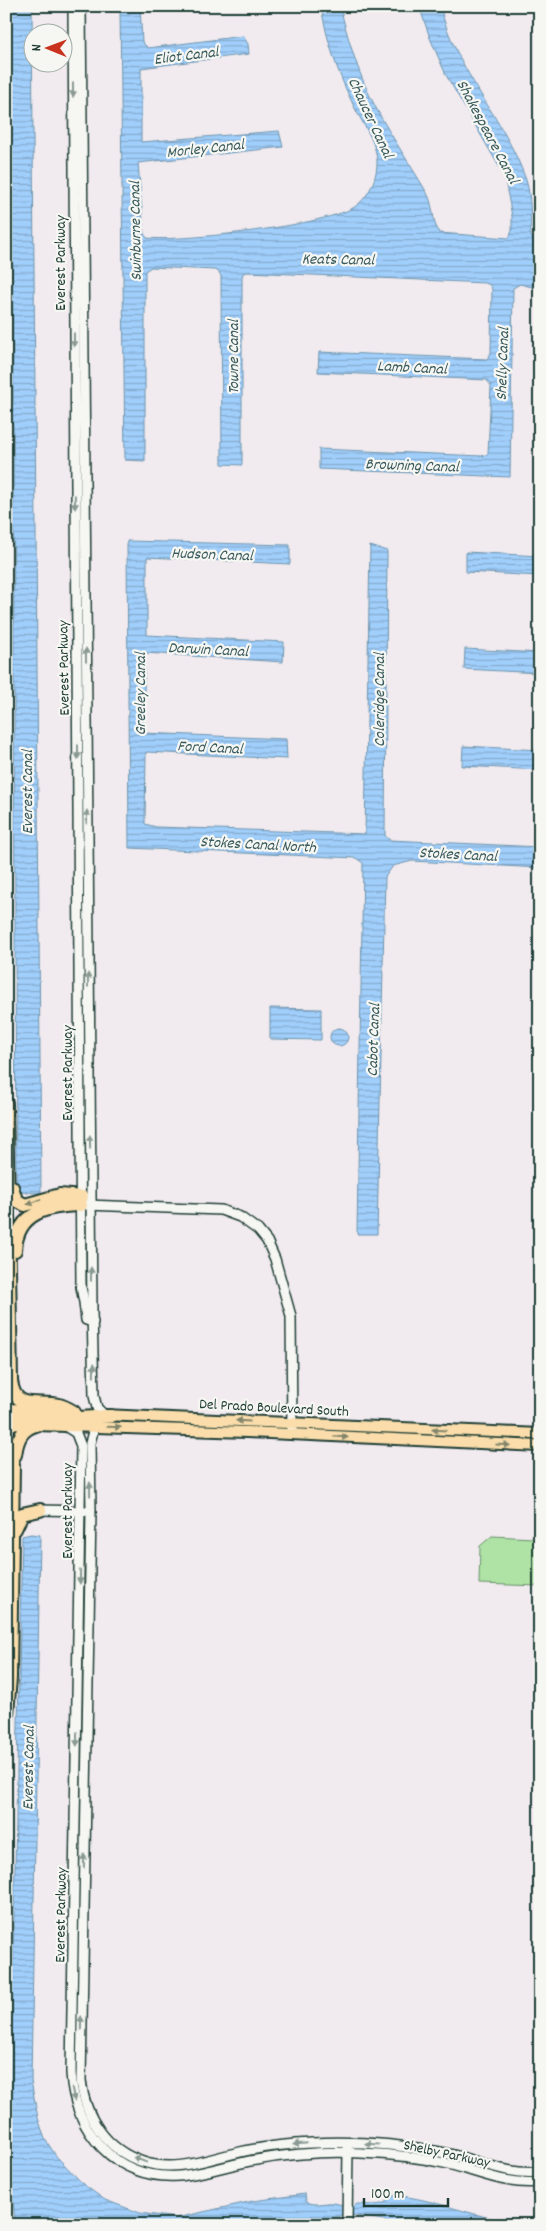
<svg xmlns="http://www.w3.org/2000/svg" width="546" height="2231" viewBox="0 0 546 2231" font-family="Dekko,sans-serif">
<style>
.pitch{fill:#afe3a5;stroke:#67906c}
.water{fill:url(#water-rules);stroke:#6d95ac}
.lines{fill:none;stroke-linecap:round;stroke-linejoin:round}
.secondary-casing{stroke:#1f3d34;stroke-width:12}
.primary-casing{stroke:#1f3d34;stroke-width:14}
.highway-casing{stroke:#1f3d34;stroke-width:16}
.secondary{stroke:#f6f6f2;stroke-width:9}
.primary{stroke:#faddab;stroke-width:10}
.highway{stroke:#faddab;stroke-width:12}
.oneway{fill:#8a9a93}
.oneway2{fill:#82856a}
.labels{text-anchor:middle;stroke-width:4.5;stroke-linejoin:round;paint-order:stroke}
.street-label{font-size:15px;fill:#1f3d34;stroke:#f6f6f2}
.water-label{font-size:16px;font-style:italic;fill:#395a5c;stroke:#f6f6f2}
</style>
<defs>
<pattern id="water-rules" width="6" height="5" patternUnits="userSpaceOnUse" patternTransform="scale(1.25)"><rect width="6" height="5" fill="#a1cffc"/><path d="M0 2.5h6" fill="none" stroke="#83a9cd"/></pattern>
</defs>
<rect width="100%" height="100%" fill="#f1eaef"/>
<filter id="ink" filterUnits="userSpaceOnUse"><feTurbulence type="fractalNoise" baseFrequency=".02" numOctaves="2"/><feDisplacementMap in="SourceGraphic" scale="10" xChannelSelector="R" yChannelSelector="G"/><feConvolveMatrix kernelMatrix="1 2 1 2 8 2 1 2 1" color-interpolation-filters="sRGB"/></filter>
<g filter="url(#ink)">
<path class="pitch" d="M492,1536L534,1538L540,1545V1586L479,1584L480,1546Z"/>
<g class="water">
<path d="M10,6H32L41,1192L38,1193L19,1192L16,1188L13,425L6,413V408L13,402Z"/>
<path d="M120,6H140L142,42L148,48L243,36L248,44L249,54L141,68V142L279,131L283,147L138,163L144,234L147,238C182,242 331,225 356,206C370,196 378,176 377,159C375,138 359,119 351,100C337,71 326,38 321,6H340C347,36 356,66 369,94C385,128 408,160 427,193C434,206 432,221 439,233L509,238L512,231V216L504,175L446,75L430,38L419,6H440C455,70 505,119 526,180C532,199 530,217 531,237L540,242V289L520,284L513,288L510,477L319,469V449L482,456L488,454L491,386L487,380L318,372L319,352L487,359L491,353L492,289L490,285L485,283L248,272L243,273L242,277V465L222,464L221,276L219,272L215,270L151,267L145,271V461L125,460Z"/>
<path d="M127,541L290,545V564L147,557V635L284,642L283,662L145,653L143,733L286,739L287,759L146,752L145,824L156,827L365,834L370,546L387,551L385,836L390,840L540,847V868L412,861L393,866L385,877L377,1234H357L363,863L356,858L129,848Z"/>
<path d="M466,552L540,556V576L466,572Z"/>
<path d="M465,649L540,653V673L464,669Z"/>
<path d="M463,746L540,750V770L462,766Z"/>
<path d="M270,1008L321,1009V1040L270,1039Z"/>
<circle cx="339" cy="1037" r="9"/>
<path d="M31,1534L40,1535L31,2081L38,2118L45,2139L56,2156L84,2185L105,2200L140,2213L176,2218L253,2201L305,2194L306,2201C315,2208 328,2200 338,2204C344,2205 347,2207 353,2207L357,2204C368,2204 387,2209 390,2195C441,2198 489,2226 540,2223V2225H389L384,2220L342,2214L338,2217L310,2219L305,2225H15L9,2147L22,1536Z"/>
</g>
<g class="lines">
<defs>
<g id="secondary">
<path d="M73,6L81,1287L84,1302L86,1320L93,1322"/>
<path d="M81,6L92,1311L94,1396L97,1408L104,1415"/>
<path d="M86,1205L221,1210L240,1217L258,1230L267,1241L275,1259L291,1316L292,1430"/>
<path d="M65,1426L76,1433L81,1446L71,2073C74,2132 116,2180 178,2176C204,2174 230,2164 256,2160C290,2154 326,2151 361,2153C389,2154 417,2157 444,2163C475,2170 507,2186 540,2182"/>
<path d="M94,1427L90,1443L91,1511L81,2080C85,2118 106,2150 143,2162C176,2173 208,2159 240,2152C263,2147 288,2144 312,2143C354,2141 398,2144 440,2152C473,2158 506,2176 540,2172"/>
<path d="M40,1510L87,1511"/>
<path d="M347,2225L348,2148"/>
</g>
<g id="primary">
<path d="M6,1409L69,1411"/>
<path d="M104,1415L540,1434"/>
<path d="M6,1424L247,1432L540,1446"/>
</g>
<g id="highway">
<path d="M6,1103L11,1379L6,1397"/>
<path d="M12,1187L16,1200L25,1205L60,1195L82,1197"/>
<path d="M15,1250C17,1211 49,1206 81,1205"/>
<path d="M11,1381C15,1412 38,1400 59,1405C64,1406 69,1409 74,1412"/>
<path d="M6,1417L14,1416L79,1418L111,1416"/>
<path d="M6,1434L10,1443L13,1465L10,1678L6,1726"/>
<path d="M15,1455C17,1440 21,1429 36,1425"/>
<path d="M15,1529L22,1514L40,1510"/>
</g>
</defs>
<use href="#secondary" class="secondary-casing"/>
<use href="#primary" class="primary-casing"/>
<use href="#highway" class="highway-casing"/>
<use href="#secondary" class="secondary"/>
<use href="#primary" class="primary"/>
<use href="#highway" class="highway"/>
</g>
<defs><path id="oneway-solid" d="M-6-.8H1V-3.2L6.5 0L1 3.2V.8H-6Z" transform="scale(1.25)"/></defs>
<g class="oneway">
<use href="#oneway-solid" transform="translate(73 90) rotate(90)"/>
<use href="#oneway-solid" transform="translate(74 340) rotate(90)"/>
<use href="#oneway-solid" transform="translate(75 502) rotate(89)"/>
<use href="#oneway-solid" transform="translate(86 655) rotate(-90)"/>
<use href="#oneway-solid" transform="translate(78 752) rotate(90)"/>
<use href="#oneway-solid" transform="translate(87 817) rotate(-90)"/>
<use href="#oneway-solid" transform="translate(88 980) rotate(-90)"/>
<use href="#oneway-solid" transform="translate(90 1142) rotate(-91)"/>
<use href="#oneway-solid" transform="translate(91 1274) rotate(-90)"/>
<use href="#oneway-solid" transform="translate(94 1370) rotate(-89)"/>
<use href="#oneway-solid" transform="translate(90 1489) rotate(-91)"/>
<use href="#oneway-solid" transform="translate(80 1577) rotate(91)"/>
<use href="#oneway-solid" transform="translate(77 1739) rotate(91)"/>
<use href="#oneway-solid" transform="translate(84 1861) rotate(-89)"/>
<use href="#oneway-solid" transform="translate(81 2023) rotate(-89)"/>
<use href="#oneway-solid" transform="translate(73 2094) rotate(79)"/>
<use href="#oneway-solid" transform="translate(300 2144) rotate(175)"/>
<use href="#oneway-solid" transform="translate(372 2144) rotate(-177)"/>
<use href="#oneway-solid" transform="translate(140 2160) rotate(-159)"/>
</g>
<g class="oneway2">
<use href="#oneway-solid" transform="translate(34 1202) rotate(161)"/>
<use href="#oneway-solid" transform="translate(243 1421) rotate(-177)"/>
<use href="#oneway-solid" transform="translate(114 1427) rotate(2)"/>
<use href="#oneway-solid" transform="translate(439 1430) rotate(-177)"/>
<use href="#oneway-solid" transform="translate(341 1437) rotate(3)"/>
<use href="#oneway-solid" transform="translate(503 1445) rotate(3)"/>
</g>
</g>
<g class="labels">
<g class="street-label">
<text transform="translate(60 263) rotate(-90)" y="5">Everest Parkway</text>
<text transform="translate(63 668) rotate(-91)" y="5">Everest Parkway</text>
<text transform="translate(67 1073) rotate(-90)" y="5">Everest Parkway</text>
<text transform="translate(274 1407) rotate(3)" y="5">Del Prado Boulevard South</text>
<text transform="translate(67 1511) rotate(-90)" y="5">Everest Parkway</text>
<text transform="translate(60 1915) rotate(-89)" y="5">Everest Parkway</text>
<text transform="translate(447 2153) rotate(12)" y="5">Shelby Parkway</text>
</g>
<g class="water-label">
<text transform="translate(186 54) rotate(-7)" y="6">Eliot Canal</text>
<text transform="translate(372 117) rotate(65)" y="6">Chaucer Canal</text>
<text transform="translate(489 131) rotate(62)" y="6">Shakespeare Canal</text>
<text transform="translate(205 147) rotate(-6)" y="6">Morley Canal</text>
<text transform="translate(134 231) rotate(-91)" y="6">Swinburne Canal</text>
<text transform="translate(338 258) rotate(1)" y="6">Keats Canal</text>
<text transform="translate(232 357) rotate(-90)" y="6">Towne Canal</text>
<text transform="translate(501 364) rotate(-88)" y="6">Shelly Canal</text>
<text transform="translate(412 366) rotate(3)" y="6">Lamb Canal</text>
<text transform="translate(412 464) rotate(2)" y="6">Browning Canal</text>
<text transform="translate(212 553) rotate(2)" y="6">Hudson Canal</text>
<text transform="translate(208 648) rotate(3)" y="6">Darwin Canal</text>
<text transform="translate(139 694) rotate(-90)" y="6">Greeley Canal</text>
<text transform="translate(378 700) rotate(-90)" y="6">Coleridge Canal</text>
<text transform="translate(210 746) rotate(3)" y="6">Ford Canal</text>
<text transform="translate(26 792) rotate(-90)" y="6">Everest Canal</text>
<text transform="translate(258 843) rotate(3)" y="6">Stokes Canal North</text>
<text transform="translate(458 853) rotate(3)" y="6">Stokes Canal</text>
<text transform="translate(372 1040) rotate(-88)" y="6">Cabot Canal</text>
<text transform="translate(27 1768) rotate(-89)" y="6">Everest Canal</text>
</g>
</g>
<rect width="546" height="2231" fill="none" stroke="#f6f6f2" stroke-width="25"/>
<rect x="12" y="12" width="521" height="2206" fill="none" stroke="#1f3d34" stroke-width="2" filter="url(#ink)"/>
<g transform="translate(48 48) rotate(271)"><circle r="24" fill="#f6f6f2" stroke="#a0aca6"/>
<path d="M0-4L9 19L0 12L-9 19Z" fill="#c8321e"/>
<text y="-8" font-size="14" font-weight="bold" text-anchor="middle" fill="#1f3d34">N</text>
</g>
<path d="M364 2198v8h84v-8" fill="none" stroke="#1f3d34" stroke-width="2.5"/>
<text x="371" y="2198" font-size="15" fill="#1f3d34" stroke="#f6f6f2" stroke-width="4" paint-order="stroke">100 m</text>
</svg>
